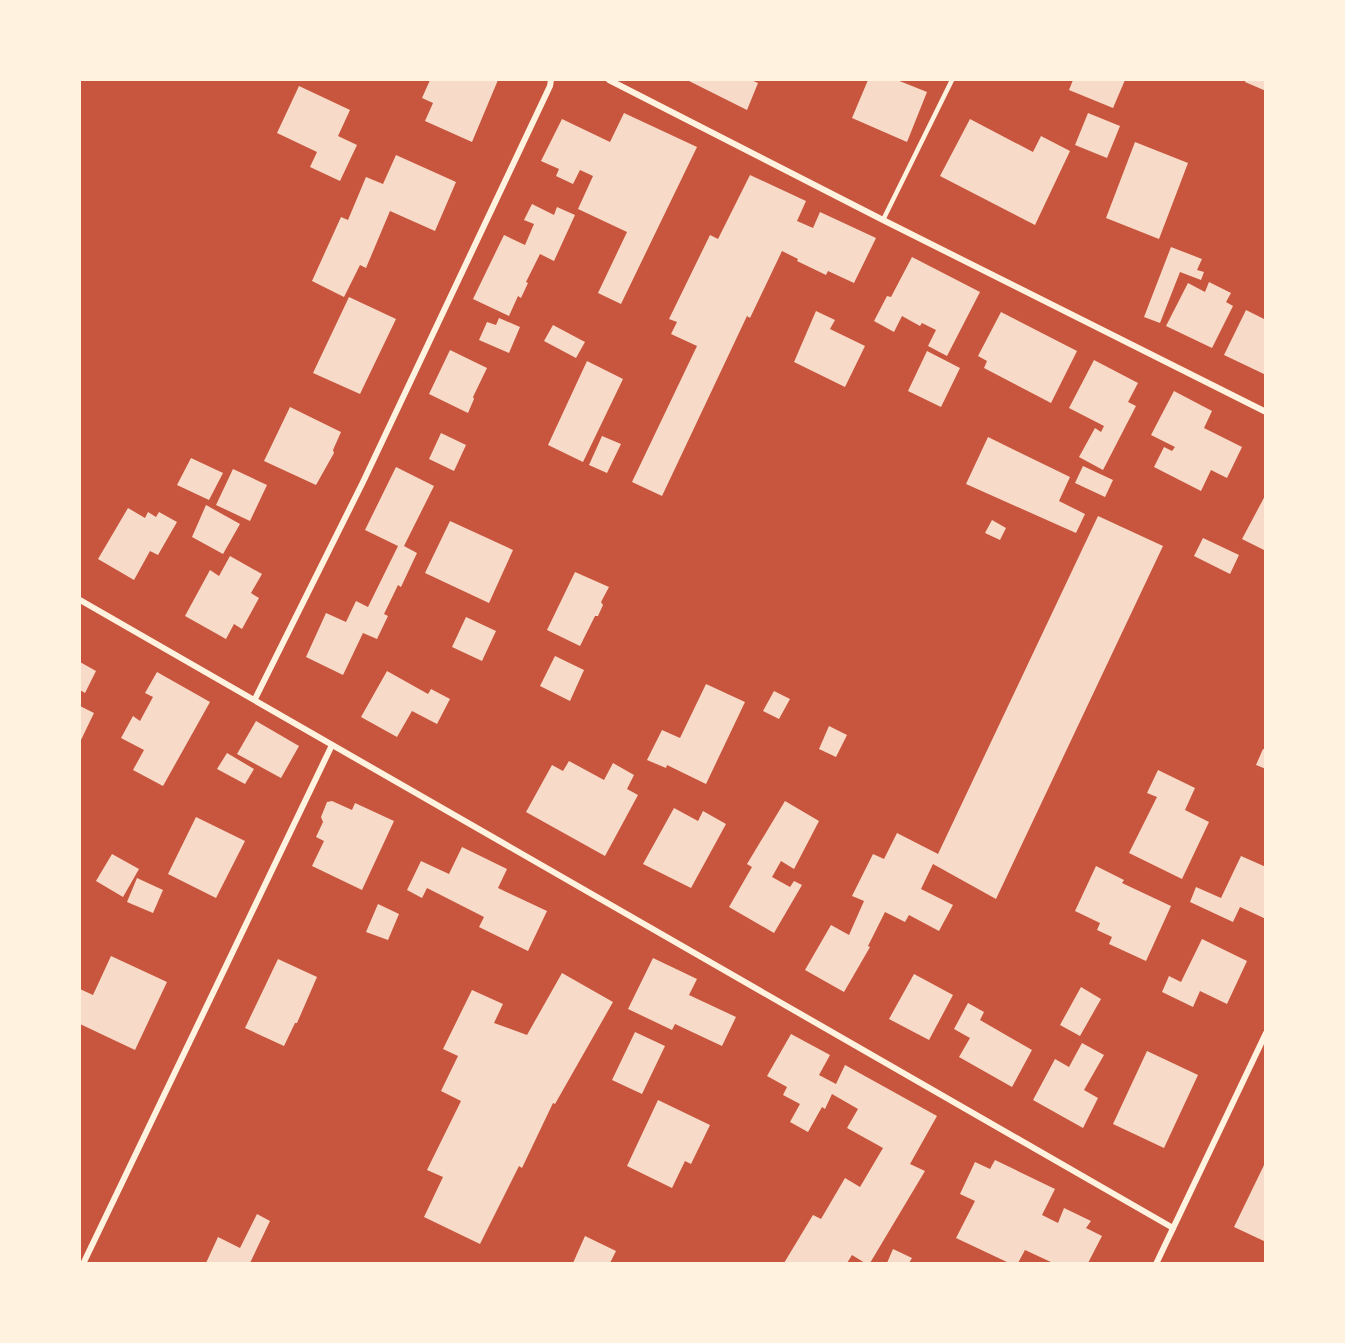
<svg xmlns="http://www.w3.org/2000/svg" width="1345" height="1343" viewBox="0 0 1345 1343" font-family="'Roboto Condensed',sans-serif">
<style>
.building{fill:#f7dbc8}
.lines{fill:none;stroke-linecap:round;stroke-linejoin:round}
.service{stroke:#fff3e0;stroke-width:4.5}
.minor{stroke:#fff3e0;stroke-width:6}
</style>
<rect width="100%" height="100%" fill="#c8553d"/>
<g class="building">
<path d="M430,80H498L472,142L425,121L433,103L422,98Z"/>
<path d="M687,80H751L758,83L747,110Z"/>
<path d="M868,80H897L927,92L907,142L852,118Z"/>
<path d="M1073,80H1125L1113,108L1069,90Z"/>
<path d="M1246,80H1266V91L1245,82Z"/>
<path d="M299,86L350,110L338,136L357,145L340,181L310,167L317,152L277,133Z"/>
<path d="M624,113L697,147L621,304L598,293L627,232L578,209L593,176L580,170L573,184L556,176L559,169L541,161L562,119L610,142Z"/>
<path d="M1088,113L1120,126L1107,158L1075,145Z"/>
<path d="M970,119L1033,152L1041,136L1070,151L1035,225L940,176Z"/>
<path d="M1135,142L1188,163L1159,239L1106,218Z"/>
<path d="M396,155L456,182L435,231L390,211L366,268L360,265L344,297L312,281L341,217L348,220L366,177L383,184Z"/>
<path d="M750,175L806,201L797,221L813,228L820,212L876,238L854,283L828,271L826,275L797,261L798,259L782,251L750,318L747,316L662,496L632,482L697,346L671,334L677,322L669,319L710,235L718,239Z"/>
<path d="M532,204L554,215L557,207L575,215L554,261L540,254L526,282L528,283L521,298L518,296L509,316L473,299L504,235L525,245L534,224L524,220Z"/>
<path d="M1171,247L1202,259L1197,270L1204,272L1201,280L1180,272L1160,323L1144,317Z"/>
<path d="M912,257L980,292L947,356L928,346L936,330L922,323L920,326L902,316L894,332L874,321L887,296L891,297Z"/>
<path d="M1209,282L1231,293L1226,302L1233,306L1212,348L1166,326L1188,283L1205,292Z"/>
<path d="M349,297L396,319L360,394L313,373Z"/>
<path d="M1246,310L1266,320V375L1224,355Z"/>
<path d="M816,311L835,320L830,329L865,346L845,387L794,362Z"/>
<path d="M1001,312L1077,351L1051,403L984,368L987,361L978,356Z"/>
<path d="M499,318L520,327L509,353L479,340L487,322L496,325Z"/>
<path d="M553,325L585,342L576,358L544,341Z"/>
<path d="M450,350L487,368L473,397L474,399L468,413L429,394Z"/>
<path d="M927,351L960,368L941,407L908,391Z"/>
<path d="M1094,360L1138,383L1128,402L1136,406L1103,470L1079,457L1095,428L1101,432L1104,426L1069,408Z"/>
<path d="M587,361L623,379L583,462L548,445Z"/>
<path d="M1174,391L1212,411L1204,428L1242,447L1227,478L1211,470L1201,491L1154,467L1164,447L1172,451L1175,447L1151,435Z"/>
<path d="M290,407L341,432L333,450L334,453L316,485L264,461Z"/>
<path d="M441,433L466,445L454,471L429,459Z"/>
<path d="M602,436L621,444L607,473L589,465Z"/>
<path d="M988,437L1070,477L1059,501L1085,514L1076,533L966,484Z"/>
<path d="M191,458L223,473L209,500L177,485Z"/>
<path d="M1083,466L1113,480L1105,497L1075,483Z"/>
<path d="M396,467L434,486L404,546L417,553L401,587L398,585L384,614L388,616L377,639L363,633L343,675L306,657L326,613L346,622L356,601L368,607L398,546L365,530Z"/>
<path d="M233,469L267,485L250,521L216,505Z"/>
<path d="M1266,494V551L1242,539Z"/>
<path d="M206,505L240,524L223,554L192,537Z"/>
<path d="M128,508L145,518L148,512L156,517L159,512L177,522L158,555L150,551L134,580L98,559Z"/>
<path d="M1098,516L1163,546L996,899L933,864L921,889L953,905L939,931L909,915L905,922L885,912L868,946L870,947L844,992L805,970L831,925L849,935L864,901L852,896L873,854L884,859L897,833L938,854Z"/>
<path d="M992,520L1006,528L1000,540L985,533Z"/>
<path d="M450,521L513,550L489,603L425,573Z"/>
<path d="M1203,538L1239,555L1230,574L1194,556Z"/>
<path d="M230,556L262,574L251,593L259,598L242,629L234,624L226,639L185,616L210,570L219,576Z"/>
<path d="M575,572L609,587L601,602L603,605L598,616H595L580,646L547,630Z"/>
<path d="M466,617L496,631L482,661L452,647Z"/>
<path d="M555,656L584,670L570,701L540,686Z"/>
<path d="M80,662L96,671L85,693L80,690Z"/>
<path d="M387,671L428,694L431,689L450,699L437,724L412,711L397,737L361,717Z"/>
<path d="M157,672L210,702L163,786L133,770L144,750L121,738L133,716L140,721L153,697L145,693Z"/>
<path d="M706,684L745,702L706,784L667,765L666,768L647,760L662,730L680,738Z"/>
<path d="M774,691L790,699L779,719L763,711Z"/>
<path d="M80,706L94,713L80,742Z"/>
<path d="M256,721L299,746L281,778L237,754Z"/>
<path d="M829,726L847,735L836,757L819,749Z"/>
<path d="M1263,749L1266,750V769L1256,765Z"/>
<path d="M227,753L254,769L245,784L217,769Z"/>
<path d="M569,761L604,780L613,763L634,775L627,789L638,795L605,856L526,812L552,765L563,771Z"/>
<path d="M1158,770L1195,788L1185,810L1209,822L1182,879L1129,853L1157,797L1147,793Z"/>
<path d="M332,801L352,810L355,803L394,821L362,890L312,866L324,841L316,837L323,822L321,817L327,802Z"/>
<path d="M785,801L819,821L794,869L781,861L772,877L790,887L794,881L802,885L774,933L729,907L752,867L747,864Z"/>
<path d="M674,808L698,821L703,811L726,824L691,888L643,864Z"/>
<path d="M196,817L245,841L216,898L168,874Z"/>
<path d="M462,847L507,869L498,888L547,911L528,951L479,927L484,917L427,888L422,898L407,890L421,861L449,874Z"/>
<path d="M112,854L139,869L123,897L96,881Z"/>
<path d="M1241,856L1266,867V919L1240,907L1233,922L1190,902L1196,887L1221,898Z"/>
<path d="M1096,866L1124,880L1122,883L1171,906L1146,961L1109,944L1112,937L1097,930L1100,923L1075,911Z"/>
<path d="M137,878L163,890L153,913L127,902Z"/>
<path d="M378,904L399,914L388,940L366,932Z"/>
<path d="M1202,939L1247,961L1227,1004L1200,991L1193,1007L1162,992L1169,976L1181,982Z"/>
<path d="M111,956L167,982L135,1050L80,1024V989L93,995Z"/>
<path d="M653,958L697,979L689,995L736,1017L722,1046L675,1024L672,1030L628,1009Z"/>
<path d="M278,959L317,977L297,1023H295L284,1046L245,1028Z"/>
<path d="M562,973L613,1002L555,1104L553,1103L522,1168L519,1166L480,1244L424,1217L443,1177L427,1170L461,1101L441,1091L458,1056L443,1049L472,990L503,1004L494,1023L527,1035Z"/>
<path d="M914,974L953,995L929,1040L889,1019Z"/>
<path d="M1081,987L1101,999L1080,1036L1060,1025Z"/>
<path d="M968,1003L984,1012L980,1020L1032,1050L1012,1087L959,1057L970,1038L954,1029Z"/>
<path d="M635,1032L665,1046L642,1094L612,1080Z"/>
<path d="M791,1034L830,1055L819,1075L836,1084L845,1065L937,1116L910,1164L925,1171L870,1263H865L852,1255L847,1263H784L813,1215L821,1219L845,1178L860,1187L883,1148L847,1128L858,1109L832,1094L825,1109L822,1107L808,1132L790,1122L800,1104L783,1095L787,1087L767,1076Z"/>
<path d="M1082,1043L1104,1055L1084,1090L1098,1098L1083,1128L1033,1100L1055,1059L1069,1067Z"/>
<path d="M1147,1051L1198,1075L1164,1148L1113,1124Z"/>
<path d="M658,1100L710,1125L691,1164L685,1161L672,1188L627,1166Z"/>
<path d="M995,1160L1055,1189L1042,1215L1058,1223L1064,1208L1091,1221L1086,1228L1102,1236L1088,1263H1053L1025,1250L1018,1263H1009L956,1238L975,1201L960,1194L975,1162L990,1169Z"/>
<path d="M1266,1161V1242L1234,1227Z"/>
<path d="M257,1214L270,1221L250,1263H206L218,1237L240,1248Z"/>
<path d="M585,1236L616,1251L610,1263H573Z"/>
<path d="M893,1249L912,1258L909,1263H887Z"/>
</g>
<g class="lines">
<path class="service" d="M883,220L952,80"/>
<g class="minor">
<path d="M609,80L883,220L1266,412"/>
<path d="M80,600L1173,1228"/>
<path d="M255,699L363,482L550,86L551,80"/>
<path d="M83,1264L332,745"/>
<path d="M1156,1264L1266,1033"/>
</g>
</g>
<rect width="1345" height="1343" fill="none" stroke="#fff3e0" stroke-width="162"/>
</svg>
